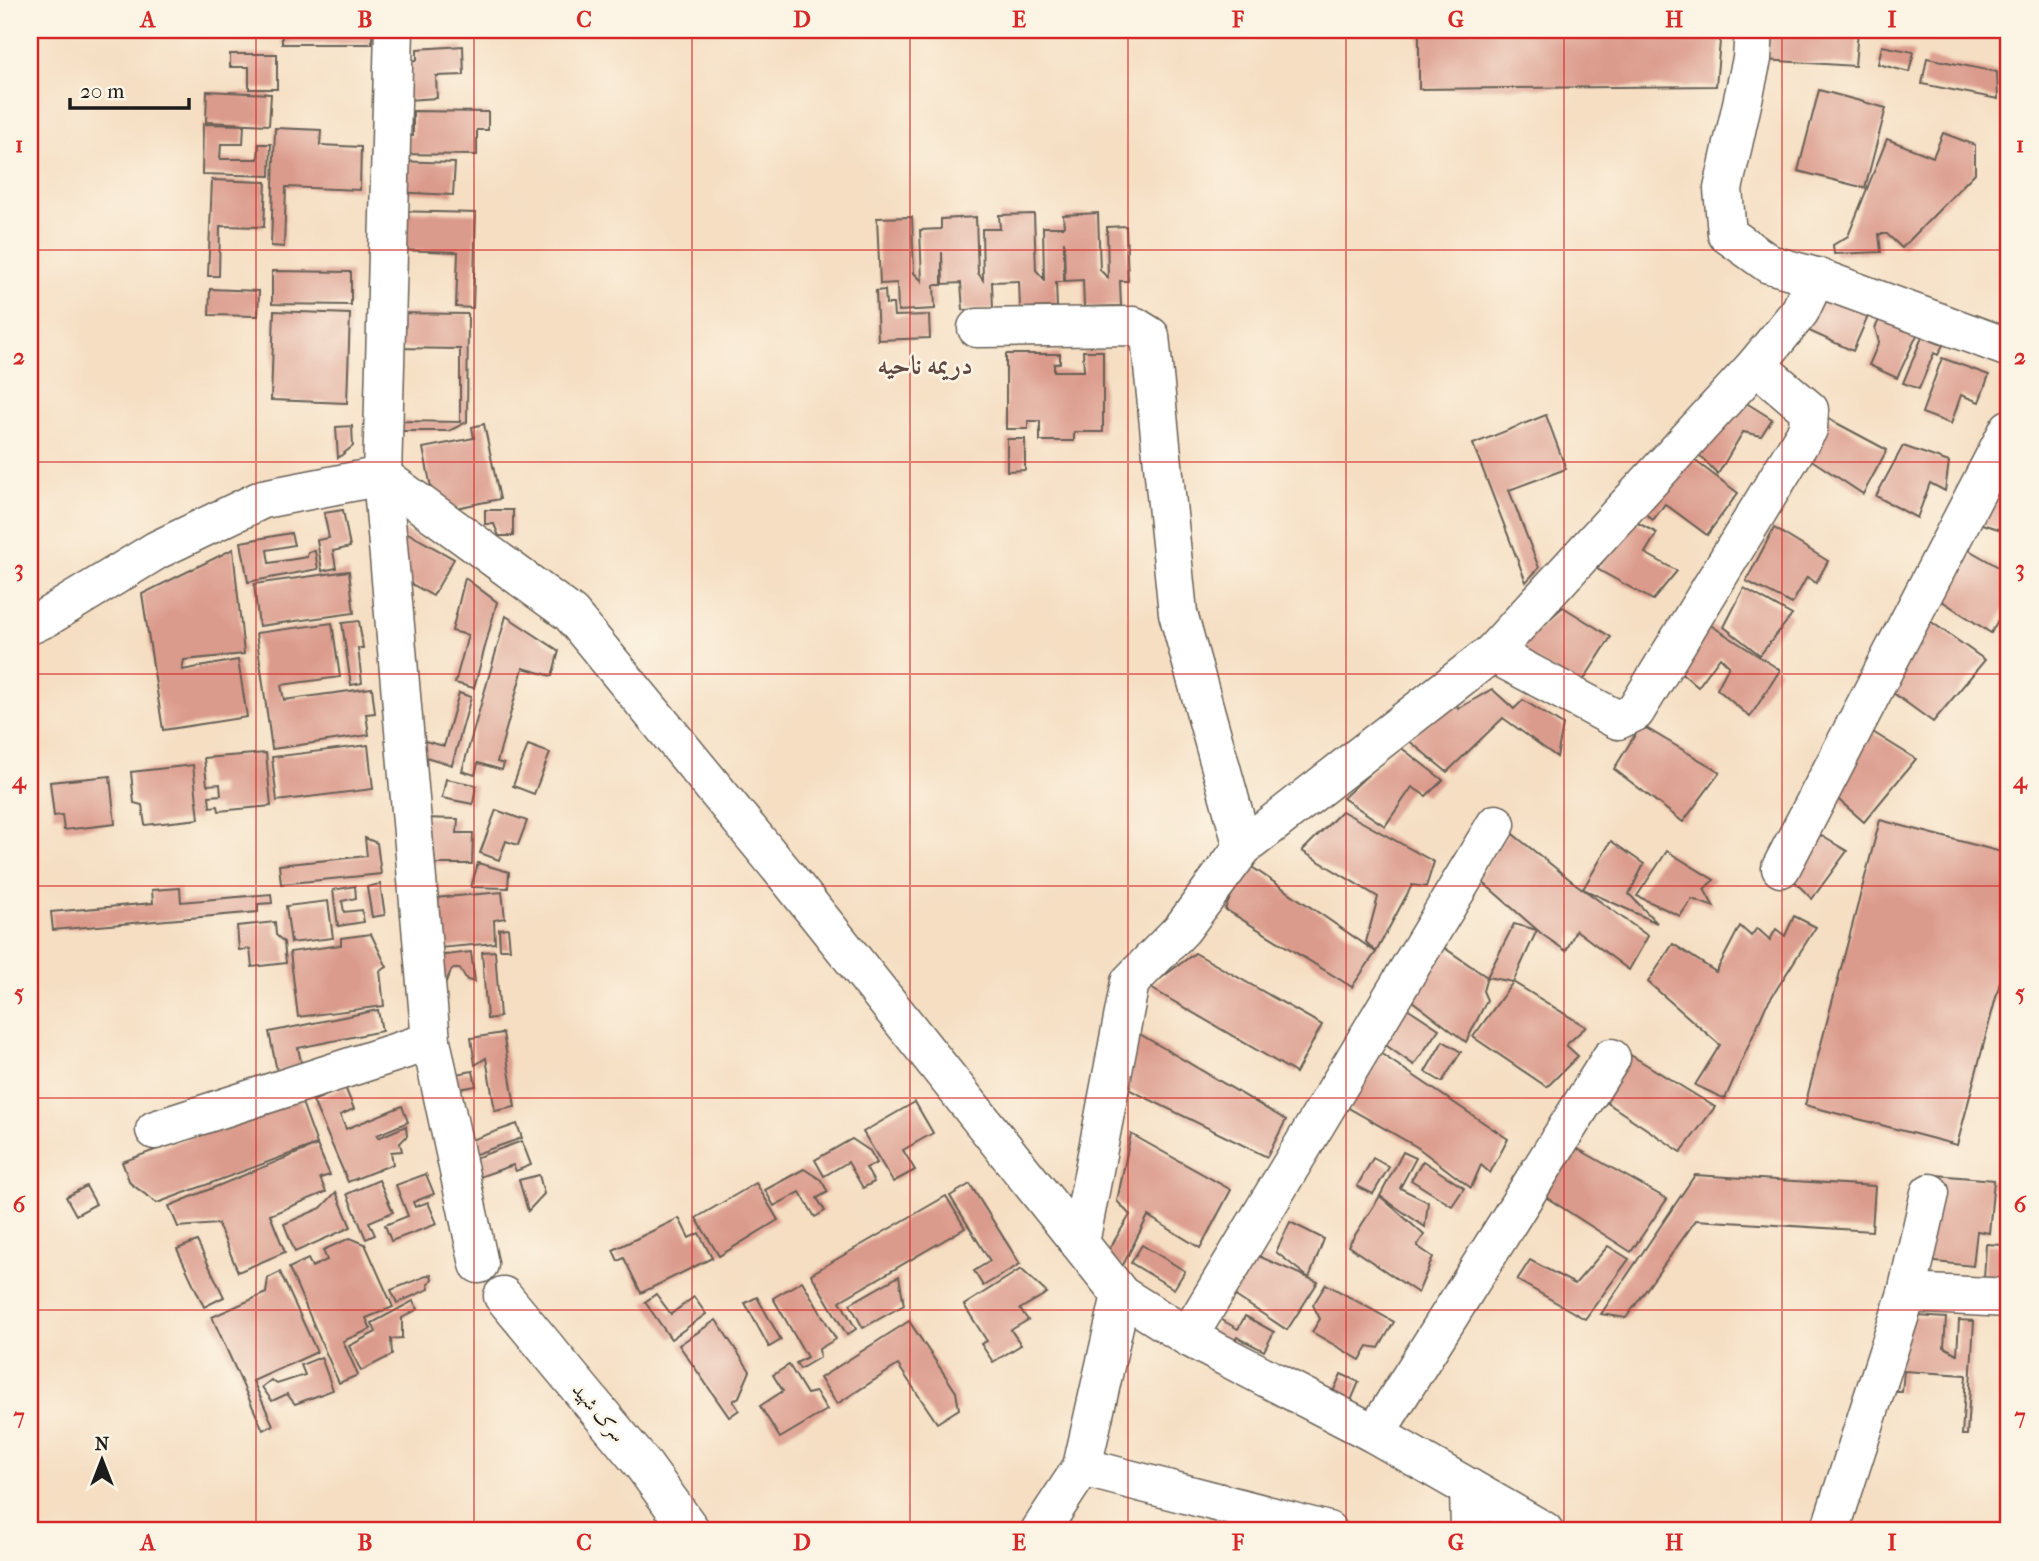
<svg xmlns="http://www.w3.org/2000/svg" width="2039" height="1561" viewBox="0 0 2039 1561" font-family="'IM FELL French Canon',Amiri,serif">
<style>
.building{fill:#db9b8c}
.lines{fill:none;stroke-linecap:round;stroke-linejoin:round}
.minor-casing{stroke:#686056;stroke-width:41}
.minor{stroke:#fff;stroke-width:38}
.grid{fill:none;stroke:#d62828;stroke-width:2;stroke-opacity:0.55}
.labels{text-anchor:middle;stroke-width:5;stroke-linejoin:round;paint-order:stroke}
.street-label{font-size:19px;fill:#1c1c1c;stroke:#fcf5e5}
.district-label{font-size:26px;font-weight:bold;fill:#5f4843;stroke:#fcf5e5}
.neatline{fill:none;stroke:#d62828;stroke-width:2.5}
.grid-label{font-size:23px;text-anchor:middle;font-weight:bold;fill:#d62828}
</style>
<rect width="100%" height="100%" fill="#fcf5e5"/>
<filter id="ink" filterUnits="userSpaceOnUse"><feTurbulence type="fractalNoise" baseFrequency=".0143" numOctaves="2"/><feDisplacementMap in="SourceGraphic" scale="14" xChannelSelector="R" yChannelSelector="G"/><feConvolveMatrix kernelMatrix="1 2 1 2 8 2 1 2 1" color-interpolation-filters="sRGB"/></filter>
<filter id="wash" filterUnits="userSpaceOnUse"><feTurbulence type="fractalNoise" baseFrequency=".00686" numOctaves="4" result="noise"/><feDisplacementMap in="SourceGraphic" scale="28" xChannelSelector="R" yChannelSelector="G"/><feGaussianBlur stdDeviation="1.57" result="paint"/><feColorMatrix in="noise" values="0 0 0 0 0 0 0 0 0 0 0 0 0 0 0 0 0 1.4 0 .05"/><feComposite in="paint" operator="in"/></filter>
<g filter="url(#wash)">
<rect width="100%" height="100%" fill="#f5dec2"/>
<g id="blocks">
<g class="building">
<rect x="282" y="30" width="90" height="14"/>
<path d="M1419,30H1721L1716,86L1419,89Z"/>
<path d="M1766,30H1858L1855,66L1764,60Z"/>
<path d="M463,46L464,75L436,76L437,98L407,100L396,61L417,60V49Z"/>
<path d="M1882,46L1914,52L1909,72L1878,64Z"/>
<path d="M230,54H277V89H249V67H230Z"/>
<path d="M1927,58L1997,72L1998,99L1922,84Z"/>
<path d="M1819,90L1886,108L1865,188L1798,171Z"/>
<path d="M207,91L271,94L269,125L206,122Z"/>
<path d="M413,111L488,112V130H477V155L395,154L407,136H413Z"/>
<path d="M203,124L244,125L243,144H221L220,159H258L259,144H271L270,176L202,174Z"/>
<path d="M275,128L321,130L320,145L361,147L360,190L286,187L284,247L271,246Z"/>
<path d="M1943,133L1975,145V173L1902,248L1887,234H1879L1881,252L1834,254L1833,245L1848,236L1887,139L1933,157Z"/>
<path d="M395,161L455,163L453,195L394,192Z"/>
<path d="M212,180L266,182L264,227L220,226L219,276H208Z"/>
<path d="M395,211L476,213L473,308L456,307L458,252L394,250Z"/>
<path d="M1098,213L1100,270L1108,278L1107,227L1126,226L1128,281H1120L1121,306L1084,307L1083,280L1065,281L1064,241V282H1056L1057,307L1020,308L1019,281L992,282L993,309L963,310L961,283L943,284L942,252V285H934L935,309L898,311L897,283L880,284L877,218L912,217L914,273L922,281L920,230L941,229V219L976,217L978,273L983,280L982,229H1000L999,215L1034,214L1036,270L1044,279L1043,227H1064L1063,215Z"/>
<path d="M272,271L351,272V305L272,304Z"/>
<path d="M210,289L259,291L258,316L209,315Z"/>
<path d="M885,290L886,304H893L894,316L929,315L930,338L878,340L876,291Z"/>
<path d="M1823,294L1869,314L1853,351L1807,330Z"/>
<path d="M274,311L350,314L347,403L271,400Z"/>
<path d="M394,313L468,314L467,422L449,431H397V421L460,422V349L394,348Z"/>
<path d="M1881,316L1918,333L1897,378L1869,365L1879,342L1875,328Z"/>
<path d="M1922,337L1943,345L1938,355L1934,353L1919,389L1903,383Z"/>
<path d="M1083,351H1103V432H1074V441H1040V421H1028V429H1006V354H1060V363L1054,364V371H1084Z"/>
<path d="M1942,358L1989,375L1979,402L1961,395L1951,424L1922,413Z"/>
<path d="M1740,399L1772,419L1761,436L1743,432L1718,474L1692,448Z"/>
<path d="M1546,415L1566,469L1509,490L1539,568L1526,582L1473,444Z"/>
<path d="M1827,418L1887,450L1863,494L1807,457Z"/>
<path d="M484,424L500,499L436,512L423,448L474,438L472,427Z"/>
<path d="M352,426L353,446L338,458L336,427Z"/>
<path d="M1007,439H1025V470L1007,471Z"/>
<path d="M1903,446L1949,462L1945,491L1930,483L1917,518L1876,496Z"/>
<path d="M1686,454L1738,493L1707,535L1665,504L1653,520L1642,511Z"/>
<path d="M1981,483L2009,499L2008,532L1975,522Z"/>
<path d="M343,510L350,547L333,551L336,568L322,571L317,540L329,538L324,513Z"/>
<path d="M485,510H513V536H499L494,524H485Z"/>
<path d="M1634,521L1657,533L1645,553L1677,571L1653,600L1597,569Z"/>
<path d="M388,522L454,559L433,596L403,579Z"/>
<path d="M1774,528L1828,561L1816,583L1807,577L1792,604L1746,581Z"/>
<path d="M291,533L294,545L267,550L269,563L307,557L308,552L315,551L318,569L248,582L241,542Z"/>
<path d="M1960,545L2009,573V600L1991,633L1942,601L1941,580Z"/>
<path d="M233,549L244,654L184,660L182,670L238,660L247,717L163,730L142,594Z"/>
<path d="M349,571L354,613L259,626L254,584Z"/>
<path d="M465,578L497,602L474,688L455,683L468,635L452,631Z"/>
<path d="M1744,588L1792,615L1760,655L1724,627Z"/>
<path d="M1563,607L1611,637L1579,687L1516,648Z"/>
<path d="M506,616L559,651L552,676L523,668L497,762L504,764L502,770L478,763L475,775L462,771Z"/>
<path d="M1923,616L1985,660L1933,722L1878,682Z"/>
<path d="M1701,619L1780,670L1750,717L1717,689L1729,666L1720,657L1698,687L1677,669Z"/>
<path d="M359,621L363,648H358L362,683L351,685L342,623Z"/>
<path d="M332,623L340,677L281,685L284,700L372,688L375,713L366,714L369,735L272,749L256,633Z"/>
<path d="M1492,689L1514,709L1523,700L1563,725L1557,757L1503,718L1447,772L1408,740L1456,698L1458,709Z"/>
<path d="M459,693L471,697L452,765L413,753L417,739L444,746Z"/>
<path d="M1641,725L1720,772L1683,822L1614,769Z"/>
<path d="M1868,729L1916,759L1864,822L1823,786Z"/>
<path d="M368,745L373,789L277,801L272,757Z"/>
<path d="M528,745L550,753L534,794L513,786Z"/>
<path d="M1399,746L1443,780L1426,796L1412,787L1385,826L1343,798Z"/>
<path d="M266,753L271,806L219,811L218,806L210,807L209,796L221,795L220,784L207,785L204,758Z"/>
<path d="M193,765L199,819L145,825L142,805L134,803L131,772Z"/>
<path d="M110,776L115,824L64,830L62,815L54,816L50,782Z"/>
<path d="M446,779L476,785L473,804L442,798Z"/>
<path d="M496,810L527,821L518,845L506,841L499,860L480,853Z"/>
<path d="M1342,811L1434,862L1426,887L1412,885L1376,952L1366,942L1378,897L1302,851Z"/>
<path d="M420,818L458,819L457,833H473L472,864H423Z"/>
<path d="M1880,820L2009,854V948L1957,1145L1805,1105Z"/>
<path d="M1803,825L1847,851L1812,899L1781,868Z"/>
<path d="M1509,831L1573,882L1648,936L1629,970L1576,930L1566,951L1543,935L1478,878Z"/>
<path d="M365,838L377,843L381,874L281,884L279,865L367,856Z"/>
<path d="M1611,841L1644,864L1629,894L1657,923L1583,889Z"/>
<path d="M1667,851L1714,880L1704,889L1714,907L1692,899L1680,916L1637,896Z"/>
<path d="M478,863L509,872L508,888L471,887Z"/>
<path d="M1246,863L1376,952L1352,987L1225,909Z"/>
<path d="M380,884L385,915L372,917L367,887Z"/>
<path d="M355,886L356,898L342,901L344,912L362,910L364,922L338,926L333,890Z"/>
<path d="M180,888L181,902L271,894L272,903L258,904V912L53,930L51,912L153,903L152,890Z"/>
<path d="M502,892L505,918L494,920L495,943L428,949L435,898Z"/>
<path d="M328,901L333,938L291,943L286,906Z"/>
<path d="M1794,916L1816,927L1766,1006L1725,1099L1695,1085L1720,1045L1648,982L1673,944L1716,972L1740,926L1751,936L1757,928L1770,940L1776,929L1785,936Z"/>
<path d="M275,922L276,935L284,942L286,963L252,967L250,949L239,950L237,926Z"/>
<path d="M1514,924L1537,930L1513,982L1586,1027L1566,1045L1578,1056L1547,1087L1473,1037L1513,982L1487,977L1483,991L1487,1000L1466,1042L1407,997L1443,947L1487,977Z"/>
<path d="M508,928L510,949H500L499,929Z"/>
<path d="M371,934L387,967L380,971L384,1006L298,1017L290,952L341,945V938Z"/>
<path d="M495,951L500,1017L487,1019L482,952Z"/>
<path d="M471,952L475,982L467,980L460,969H452L441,992L437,956Z"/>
<path d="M1195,953L1322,1025L1296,1073L1149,987Z"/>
<path d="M1398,1002L1439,1029L1414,1065L1380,1041Z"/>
<path d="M378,1010L382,1031L298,1048L302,1066L277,1071L269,1032Z"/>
<path d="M503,1033L515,1107L495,1111L486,1058L475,1065L471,1038Z"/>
<path d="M1138,1033L1286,1120L1267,1157L1128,1089Z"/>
<path d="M1443,1041L1461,1052L1442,1082L1425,1072Z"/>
<path d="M1377,1051L1508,1139L1490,1173L1481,1165L1471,1188L1417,1147L1347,1107Z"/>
<path d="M1629,1054L1715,1107L1681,1152L1600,1098Z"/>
<path d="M473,1071L476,1086L453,1090L450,1075Z"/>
<path d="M345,1087L354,1109L340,1115L346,1129L402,1106L408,1122L377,1135L378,1138L406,1126L407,1136L400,1143L402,1151L391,1152L393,1164L348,1182L313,1101Z"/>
<path d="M300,1097L317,1144L157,1203L130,1183L122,1162Z"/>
<path d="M915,1102L933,1133L903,1150L915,1170L893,1182L863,1132Z"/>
<path d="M517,1124L522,1138L473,1155L468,1141Z"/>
<path d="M1131,1134L1231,1190L1200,1248L1148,1216L1122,1267L1105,1256L1130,1215L1117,1201Z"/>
<path d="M852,1139L870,1151L877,1163L866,1168L874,1182L863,1188L848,1162L824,1176L815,1160Z"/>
<path d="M522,1141L531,1165L516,1171L513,1165L468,1181L461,1163Z"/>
<path d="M317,1145L330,1175L320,1178L326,1192L270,1215L285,1252L238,1272L218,1224L178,1227L169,1206Z"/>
<path d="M1571,1145L1667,1199L1631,1252L1538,1192Z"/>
<path d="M1403,1152L1416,1158L1400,1188L1428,1202L1425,1227L1380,1196L1424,1235L1417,1246L1433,1257L1418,1293L1348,1246L1380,1196Z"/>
<path d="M1373,1158L1389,1167L1373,1194L1357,1186Z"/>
<path d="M1423,1161L1464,1188L1452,1206L1411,1180Z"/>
<path d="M804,1169L821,1180L828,1192L817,1198L825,1211L815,1217L800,1192L774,1206L765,1190Z"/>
<path d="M426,1174L434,1194L413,1202L415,1207L428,1202L437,1224L391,1241L385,1225L408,1216L396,1185Z"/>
<path d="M539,1175L544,1194L528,1211L519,1180Z"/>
<path d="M1695,1175L1875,1186L1872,1231L1696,1220L1626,1318L1601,1314Z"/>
<path d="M1936,1175L1994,1180L1989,1233L1977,1231L1973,1266L1927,1261Z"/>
<path d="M379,1180L393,1212L369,1222L375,1235L366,1239L347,1194Z"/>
<path d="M756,1183L778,1220L719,1256L696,1218Z"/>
<path d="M970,1184L1020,1264L983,1286L974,1271L990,1261L950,1196Z"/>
<path d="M86,1186L96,1204L76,1215L66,1197Z"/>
<path d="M336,1192L351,1227L295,1252L284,1224L321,1208Z"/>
<path d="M946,1196L965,1228L840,1301L856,1329L847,1335L811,1274Z"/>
<path d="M679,1218L689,1238L699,1233L712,1258L641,1293L624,1258L618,1261L613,1250Z"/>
<path d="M1290,1222L1324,1239L1309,1278L1276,1252Z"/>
<path d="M350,1238L365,1244L393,1307L366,1318L371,1329L343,1341L358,1375L339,1383L289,1268L308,1259L312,1267L327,1260L323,1250Z"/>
<path d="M197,1241L224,1297L204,1307L177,1249Z"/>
<path d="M1986,1244L2003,1245L2001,1281L1984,1280Z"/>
<path d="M1142,1245L1185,1271L1174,1289L1131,1263Z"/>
<path d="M1608,1246L1629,1259L1585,1319L1517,1280L1530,1260L1575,1284Z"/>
<path d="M2006,1248H2009V1272H2005Z"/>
<path d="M1256,1255L1318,1282L1287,1330L1234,1295Z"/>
<path d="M1021,1269L1047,1293L1020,1309L1028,1320L1011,1330L1021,1345L993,1362L981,1344L987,1341L964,1305Z"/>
<path d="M280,1272L317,1352L253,1381L273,1425L263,1430L212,1317L266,1293L268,1278Z"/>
<path d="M431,1274L432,1279L428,1284L429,1289L397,1303L391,1290Z"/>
<path d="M899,1276L904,1305L863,1328L850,1304Z"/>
<path d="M802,1281L836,1339L819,1349L820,1357L800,1369L796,1363L807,1357L773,1298Z"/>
<path d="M1326,1284L1394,1322L1379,1348L1368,1346L1360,1360L1312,1332L1320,1319L1313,1305Z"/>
<path d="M656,1294L671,1314L694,1297L706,1314L671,1339L645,1302Z"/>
<path d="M757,1297L781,1340L769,1347L745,1303Z"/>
<path d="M413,1301L418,1309L402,1318V1338L391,1339L392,1355L361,1371L349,1346L376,1332L372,1323Z"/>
<path d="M1903,1315L1946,1318L1944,1347L1957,1354L1959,1320L1974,1321L1967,1435H1962L1966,1375L1904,1371L1902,1392H1897Z"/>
<path d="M1245,1316L1274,1332L1264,1351L1237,1337L1231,1347L1211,1336L1220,1319L1238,1329Z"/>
<path d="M716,1320L750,1371L739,1397L733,1401L739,1410L729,1417L679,1345Z"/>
<path d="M909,1321L956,1392L959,1409L937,1423L898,1365L837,1404L820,1378Z"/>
<path d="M321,1357L333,1390L295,1404L287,1394L272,1401L262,1387L271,1380L277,1384L305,1375L301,1365Z"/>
<path d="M789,1365L807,1394L816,1392L827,1410L780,1438L760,1406L783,1391L773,1375Z"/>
<path d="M1341,1374L1359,1382L1350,1403L1332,1394Z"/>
</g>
</g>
</g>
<g filter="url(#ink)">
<use href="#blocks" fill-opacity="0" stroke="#686056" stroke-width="2"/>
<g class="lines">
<defs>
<g id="minor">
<path d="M394,30L382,476L431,1041L479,1264"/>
<path d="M1754,30L1752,59L1723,189L1727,234L1769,264L1816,277L2009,348"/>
<path d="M977,328L1134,326L1150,336L1178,613L1243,847"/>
<path d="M30,625L47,617L157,550L263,499L382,476L571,614L789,879L1121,1295L1188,1337L1375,1434L1544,1531"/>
<path d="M1492,653L1618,720L1635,712L1808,429L1809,410L1756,365"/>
<path d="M1781,868L2009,429"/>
<path d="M155,1130L431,1041"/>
<path d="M1080,1243L1130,982L1182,929L1243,847L1492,653L1756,365L1800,311L1816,277"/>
<path d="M1907,1293L2009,1298"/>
<path d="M503,1296L644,1466L691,1531"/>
<path d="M1188,1337L1496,824"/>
<path d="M1375,1434L1611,1058"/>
<path d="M1082,1467L1328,1531"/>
<path d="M1469,1488L1470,1531"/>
<path d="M1040,1531L1082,1467L1121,1295"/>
<path d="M1830,1531L1907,1293L1930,1193"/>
</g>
</defs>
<use href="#minor" class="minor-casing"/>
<use href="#minor" class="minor"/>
</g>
</g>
<path class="grid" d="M256,30V1531M474,30V1531M692,30V1531M910,30V1531M1128,30V1531M1346,30V1531M1564,30V1531M1782,30V1531M30,250H2009M30,462H2009M30,674H2009M30,886H2009M30,1098H2009M30,1310H2009"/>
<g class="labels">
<g class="street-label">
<text transform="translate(599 1412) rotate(50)" y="7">سرک شهید</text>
</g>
<g class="district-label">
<text x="925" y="374">دریمه ناحیه</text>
</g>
</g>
<rect width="2039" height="1561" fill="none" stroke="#fcf5e5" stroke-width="77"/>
<g transform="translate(102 1460)" stroke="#fcf5e5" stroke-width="5" paint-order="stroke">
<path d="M0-5L12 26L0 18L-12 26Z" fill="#1c1c1c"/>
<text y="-10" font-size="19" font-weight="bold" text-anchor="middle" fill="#1c1c1c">N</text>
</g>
<path d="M70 98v10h119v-10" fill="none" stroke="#1c1c1c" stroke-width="3.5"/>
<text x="80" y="98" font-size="21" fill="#1c1c1c" stroke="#fcf5e5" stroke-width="5" paint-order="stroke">20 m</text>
<rect x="38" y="38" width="1962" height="1484" class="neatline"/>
<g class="grid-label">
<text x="148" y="27">A</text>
<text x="365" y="27">B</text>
<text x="584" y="27">C</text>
<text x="802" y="27">D</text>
<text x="1019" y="27">E</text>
<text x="1238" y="27">F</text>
<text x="1456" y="27">G</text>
<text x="1674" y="27">H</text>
<text x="1892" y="27">I</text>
<text x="19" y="152">1</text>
<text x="2020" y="152">1</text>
<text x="19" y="364">2</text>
<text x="2020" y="364">2</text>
<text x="19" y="576">3</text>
<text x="2020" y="576">3</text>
<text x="19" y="788">4</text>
<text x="2020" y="788">4</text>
<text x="19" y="1000">5</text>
<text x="2020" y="1000">5</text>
<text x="19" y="1212">6</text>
<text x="2020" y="1212">6</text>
<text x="19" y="1424">7</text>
<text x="2020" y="1424">7</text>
<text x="148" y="1550">A</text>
<text x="365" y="1550">B</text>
<text x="584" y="1550">C</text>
<text x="802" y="1550">D</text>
<text x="1019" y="1550">E</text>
<text x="1238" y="1550">F</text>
<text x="1456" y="1550">G</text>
<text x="1674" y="1550">H</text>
<text x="1892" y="1550">I</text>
</g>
</svg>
